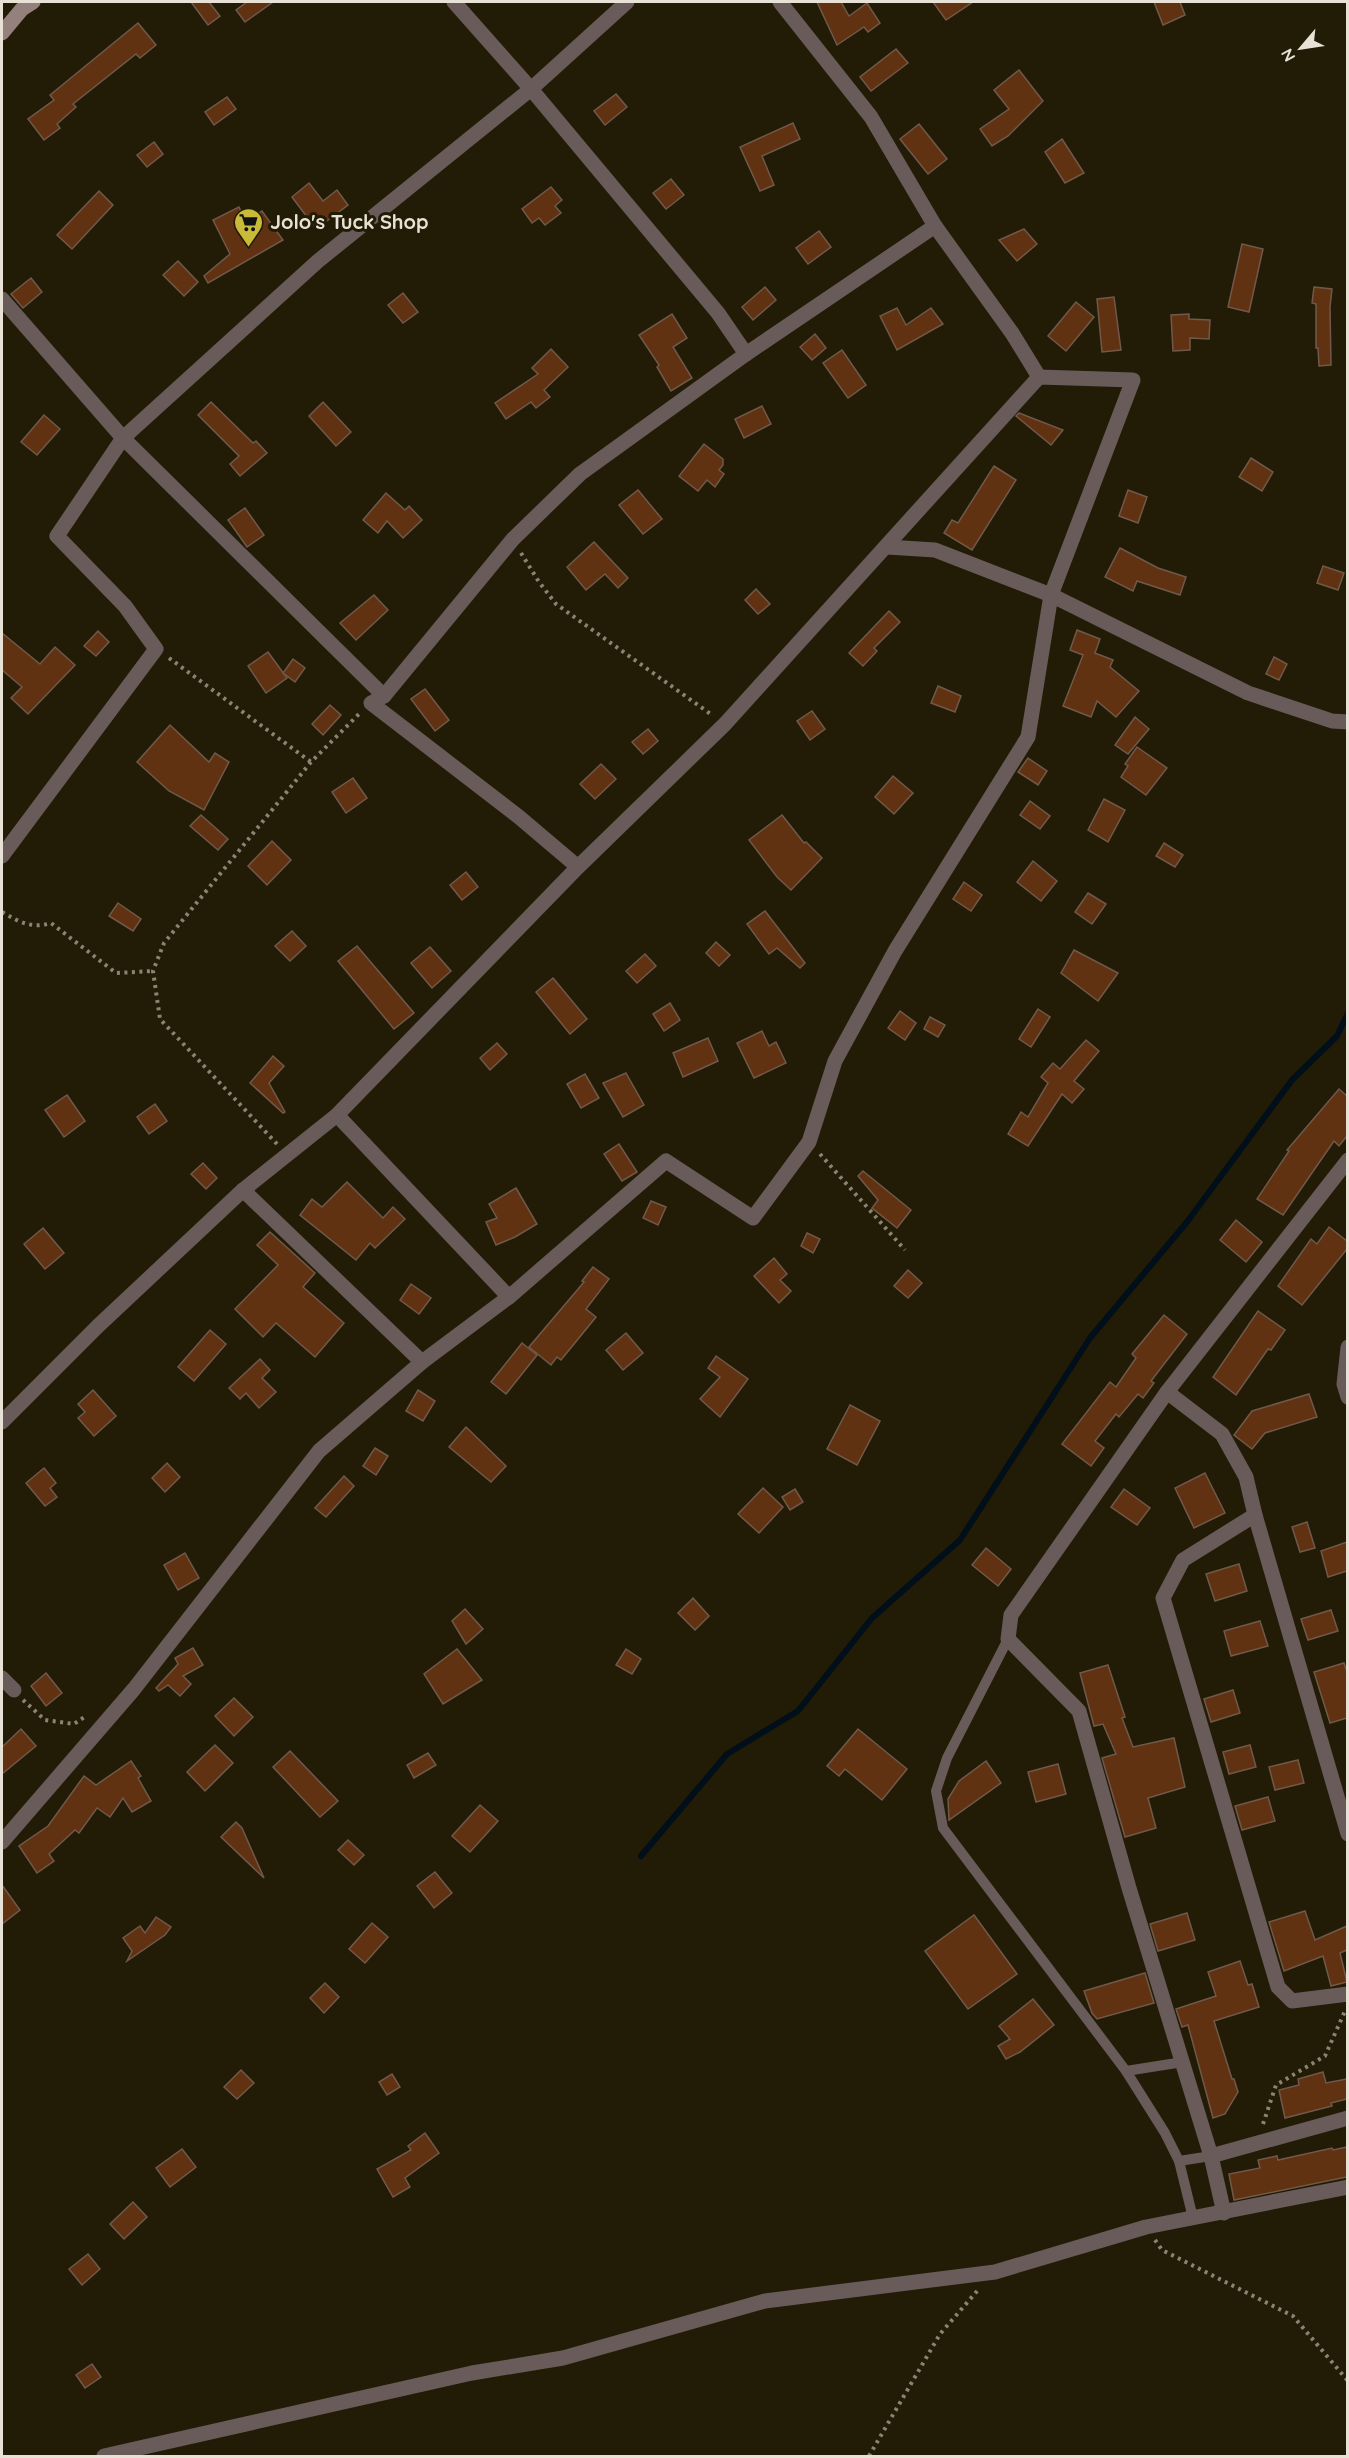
<svg xmlns="http://www.w3.org/2000/svg" width="1349" height="2458" viewBox="0 0 1349 2458" font-family="Quicksand,sans-serif">
<style>
.lines{fill:none;stroke-linecap:round;stroke-linejoin:round}
.stream{stroke:#000f19;stroke-width:6}
.building{fill:#603211;stroke:#70594b;stroke-width:1.5}
.path{stroke:#8a8473;stroke-width:4;stroke-dasharray:3 4.5;stroke-linecap:butt}
.lane{stroke:#685b59;stroke-width:10}
.street{stroke:#685b59;stroke-width:15}
.secondary{stroke:#94807c;stroke-width:15}
.labels{text-anchor:middle;stroke-width:6;stroke-linejoin:round;paint-order:stroke}
.poi-label{font-size:20px;font-weight:bold;fill:#e7e2d5;stroke:#221b05;text-anchor:start}
</style>
<rect width="100%" height="100%" fill="#221b05"/>
<g class="lines">
<path class="stream" d="M641,1856L727,1754L798,1711L872,1618L960,1540L1090,1338L1187,1222L1292,1080L1337,1036L1348,1013"/>
</g>
<g class="building">
<path d="M191,2H209L220,16L208,25Z"/>
<path d="M247,2H273L245,22L236,10Z"/>
<path d="M817,2H841L849,16L867,3L880,23L868,32L864,27L837,45Z"/>
<path d="M933,2H973L946,20Z"/>
<path d="M1154,2H1180L1185,15L1163,25Z"/>
<path d="M138,23L156,45L140,58L136,54L73,104L76,107L57,124L60,128L44,140L28,119L54,100L50,95Z"/>
<path d="M896,49L908,63L871,91L860,77Z"/>
<path d="M1019,70L1043,101L1008,136L992,146L980,129L1009,109L994,90Z"/>
<path d="M616,94L627,107L605,125L594,111Z"/>
<path d="M227,97L236,109L214,125L205,112Z"/>
<path d="M793,123L800,139L762,156L774,185L760,191L740,147Z"/>
<path d="M919,124L947,159L928,174L900,139Z"/>
<path d="M1062,139L1084,173L1065,183L1045,152Z"/>
<path d="M154,142L163,154L147,167L137,155Z"/>
<path d="M671,179L684,195L666,209L653,193Z"/>
<path d="M309,183L323,201L337,190L348,205L316,229L292,197Z"/>
<path d="M551,187L562,200L555,206L561,213L545,225L539,218L532,223L522,209Z"/>
<path d="M99,191L113,205L72,249L57,235Z"/>
<path d="M239,207L246,222L262,211L283,240L208,283L204,276L230,254L213,220Z"/>
<path d="M1024,229L1037,244L1017,261L999,240Z"/>
<path d="M819,231L831,247L808,264L796,248Z"/>
<path d="M1242,244L1263,249L1249,312L1228,307Z"/>
<path d="M178,261L198,282L184,296L163,275Z"/>
<path d="M31,278L42,292L23,308L11,294Z"/>
<path d="M765,287L776,300L753,320L742,307Z"/>
<path d="M1314,287L1332,289L1330,307L1331,365L1319,366L1318,348H1316V304L1312,303Z"/>
<path d="M403,293L418,312L403,323L388,305Z"/>
<path d="M1114,297L1121,350L1102,352L1097,299Z"/>
<path d="M1076,302L1094,317L1066,351L1048,336Z"/>
<path d="M897,308L906,325L931,308L943,324L897,350L880,316Z"/>
<path d="M672,314L687,338L673,347L692,378L671,391L657,367L659,365L639,335Z"/>
<path d="M1189,314V319L1210,320L1209,339L1190,338V350L1173,351L1171,315Z"/>
<path d="M815,334L826,348L812,360L800,347Z"/>
<path d="M551,349L568,367L544,390L550,397L536,408L531,402L506,419L495,403L538,374L532,368Z"/>
<path d="M842,350L866,385L848,398L823,363Z"/>
<path d="M211,402L253,443L256,441L267,453L240,476L230,464L239,456L198,415Z"/>
<path d="M323,402L351,432L336,446L309,416Z"/>
<path d="M762,406L771,424L744,438L735,419Z"/>
<path d="M1019,413L1063,430L1051,445L1016,416Z"/>
<path d="M44,415L60,429L37,455L21,442Z"/>
<path d="M704,444L723,459V465L719,470L724,474L715,487L707,480L698,491L679,476Z"/>
<path d="M1251,458L1273,472L1262,491L1239,477Z"/>
<path d="M994,466L1016,480L972,550L944,533L952,520L958,523Z"/>
<path d="M638,490L662,519L643,534L619,505Z"/>
<path d="M1128,490L1147,497L1138,523L1119,516Z"/>
<path d="M386,493L405,510L409,506L422,520L403,538L387,521L378,533L363,520Z"/>
<path d="M245,508L264,535L247,547L228,520Z"/>
<path d="M594,542L628,578L618,588L605,574L586,590L567,567Z"/>
<path d="M1120,548L1158,568L1186,577L1180,595L1137,581L1133,591L1105,577Z"/>
<path d="M1323,566L1344,573L1338,590L1317,583Z"/>
<path d="M756,589L770,604L758,614L745,600Z"/>
<path d="M374,595L388,610L356,640L340,623Z"/>
<path d="M889,611L900,622L874,648L877,651L863,666L849,653Z"/>
<path d="M1077,630L1100,639L1095,653L1113,660L1110,667L1139,691L1116,717L1097,701L1091,717L1063,706L1083,655L1070,650Z"/>
<path d="M98,631L109,642L96,656L84,646Z"/>
<path d="M2,633L40,664L55,647L75,665L28,714L11,698L22,687L2,670Z"/>
<path d="M268,652L287,678L266,693L248,666Z"/>
<path d="M1274,657L1287,664L1279,680L1266,674Z"/>
<path d="M293,659L305,668L295,682L283,673Z"/>
<path d="M938,686L961,696L955,712L931,703Z"/>
<path d="M425,689L449,720L435,731L411,699Z"/>
<path d="M330,705L341,715L323,735L312,724Z"/>
<path d="M812,711L825,729L810,740L797,721Z"/>
<path d="M1135,717L1149,729L1128,754L1115,745Z"/>
<path d="M170,725L209,762L215,753L229,762L204,810L169,791L137,762Z"/>
<path d="M648,729L658,741L643,754L632,742Z"/>
<path d="M1137,747L1167,768L1146,795L1121,777L1128,766L1125,764Z"/>
<path d="M1028,758L1047,771L1038,785L1018,772Z"/>
<path d="M601,764L616,779L595,799L580,784Z"/>
<path d="M893,776L913,793L894,814L875,797Z"/>
<path d="M353,778L367,798L346,813L332,792Z"/>
<path d="M1104,799L1125,810L1108,842L1088,830Z"/>
<path d="M1030,801L1050,816L1040,829L1020,815Z"/>
<path d="M201,815L228,839L218,850L190,826Z"/>
<path d="M782,815L804,843L806,842L822,858L791,890L777,877L749,840Z"/>
<path d="M272,841L291,860L267,885L248,866Z"/>
<path d="M1164,843L1183,855L1175,867L1156,856Z"/>
<path d="M1033,861L1057,881L1041,901L1017,882Z"/>
<path d="M466,872L478,887L462,900L450,885Z"/>
<path d="M964,882L982,895L971,911L953,899Z"/>
<path d="M1088,893L1106,904L1092,924L1075,912Z"/>
<path d="M118,903L141,919L133,931L109,916Z"/>
<path d="M765,911L805,963L800,968L777,948L769,954L747,924Z"/>
<path d="M292,931L306,946L290,961L275,946Z"/>
<path d="M716,942L730,955L719,966L706,953Z"/>
<path d="M357,946L414,1013L394,1029L338,961Z"/>
<path d="M430,947L451,971L432,988L411,963Z"/>
<path d="M1074,950L1118,973L1098,1001L1061,973Z"/>
<path d="M645,954L656,966L637,983L626,971Z"/>
<path d="M553,978L587,1019L570,1034L536,992Z"/>
<path d="M670,1003L680,1020L664,1031L653,1014Z"/>
<path d="M1038,1009L1050,1017L1031,1047L1019,1039Z"/>
<path d="M900,1011L916,1023L905,1040L888,1028Z"/>
<path d="M930,1017L945,1025L938,1037L924,1029Z"/>
<path d="M762,1031L769,1046L776,1042L786,1063L754,1078L737,1043Z"/>
<path d="M708,1038L718,1061L683,1077L673,1053Z"/>
<path d="M1086,1040L1099,1051L1074,1081L1084,1089L1072,1103L1062,1094L1028,1146L1008,1134L1021,1112L1028,1117L1048,1083L1041,1077L1053,1063L1060,1069Z"/>
<path d="M497,1043L507,1054L490,1070L480,1058Z"/>
<path d="M273,1056L284,1066L269,1083L285,1112L283,1113L250,1083Z"/>
<path d="M626,1073L644,1105L623,1117L603,1083Z"/>
<path d="M585,1074L599,1098L581,1108L567,1084Z"/>
<path d="M1339,1089L1347,1096V1136L1339,1146L1334,1141L1283,1215L1257,1199L1289,1151L1287,1150Z"/>
<path d="M67,1095L85,1121L64,1137L45,1110Z"/>
<path d="M155,1104L167,1121L149,1134L137,1117Z"/>
<path d="M619,1144L637,1172L622,1181L604,1154Z"/>
<path d="M203,1163L217,1178L206,1189L191,1174Z"/>
<path d="M863,1171L911,1210L897,1228L872,1208L878,1200L858,1176Z"/>
<path d="M347,1182L383,1218L393,1207L405,1219L375,1248L370,1243L356,1260L300,1215L312,1199L322,1207Z"/>
<path d="M516,1188L537,1224L515,1237L496,1245L486,1222L497,1218L489,1204Z"/>
<path d="M651,1201L666,1207L658,1225L643,1218Z"/>
<path d="M1236,1220L1262,1242L1246,1262L1220,1240Z"/>
<path d="M1329,1227L1347,1241V1249L1302,1305L1278,1286L1311,1239L1317,1244Z"/>
<path d="M43,1228L64,1253L45,1269L24,1244Z"/>
<path d="M270,1232L315,1273L303,1287L344,1323L315,1357L276,1323L263,1337L235,1309L278,1265L257,1245Z"/>
<path d="M807,1233L820,1239L813,1253L801,1246Z"/>
<path d="M774,1258L787,1274L780,1280L791,1291L779,1303L754,1276Z"/>
<path d="M593,1267L609,1279L586,1309L596,1317L561,1360L557,1357L551,1365L529,1347L584,1282L582,1281Z"/>
<path d="M908,1270L922,1283L908,1298L894,1286Z"/>
<path d="M411,1284L431,1298L419,1314L400,1300Z"/>
<path d="M1258,1311L1285,1330L1271,1350L1268,1349L1236,1395L1213,1377Z"/>
<path d="M1164,1315L1187,1334L1151,1381L1154,1383L1143,1398L1138,1394L1119,1417L1116,1414L1095,1441L1104,1448L1091,1466L1062,1444L1110,1382L1116,1387L1136,1358L1132,1354Z"/>
<path d="M210,1330L226,1344L194,1381L178,1367Z"/>
<path d="M626,1333L643,1353L623,1370L606,1350Z"/>
<path d="M522,1343L537,1355L506,1394L491,1382Z"/>
<path d="M716,1356L748,1379L720,1417L700,1399L720,1377L708,1368Z"/>
<path d="M260,1359L270,1370L262,1378L276,1392L259,1408L246,1393L240,1399L229,1388Z"/>
<path d="M93,1390L116,1416L94,1436L78,1418L85,1412L78,1404Z"/>
<path d="M418,1390L435,1401L423,1421L406,1411Z"/>
<path d="M1309,1394L1317,1417L1265,1433L1252,1449L1234,1435L1252,1411Z"/>
<path d="M850,1405L880,1421L857,1465L827,1449Z"/>
<path d="M466,1427L506,1466L491,1482L449,1447Z"/>
<path d="M375,1448L388,1456L376,1475L363,1466Z"/>
<path d="M167,1463L180,1477L165,1492L152,1478Z"/>
<path d="M44,1468L56,1483L50,1488L57,1497L45,1506L26,1483Z"/>
<path d="M1205,1473L1225,1513L1194,1528L1175,1488Z"/>
<path d="M344,1476L354,1486L326,1517L315,1508Z"/>
<path d="M763,1488L783,1507L759,1533L738,1514Z"/>
<path d="M795,1489L803,1502L790,1510L782,1497Z"/>
<path d="M1124,1489L1150,1508L1137,1525L1111,1507Z"/>
<path d="M1307,1522L1315,1548L1300,1552L1292,1527Z"/>
<path d="M1347,1542V1571L1328,1577L1321,1551Z"/>
<path d="M986,1548L1011,1569L998,1586L972,1565Z"/>
<path d="M185,1553L199,1578L178,1590L164,1565Z"/>
<path d="M1239,1564L1247,1591L1215,1601L1206,1574Z"/>
<path d="M693,1598L709,1616L695,1630L678,1613Z"/>
<path d="M465,1609L483,1629L466,1644L452,1621Z"/>
<path d="M1331,1610L1338,1631L1308,1640L1301,1619Z"/>
<path d="M1260,1621L1268,1646L1231,1656L1224,1631Z"/>
<path d="M193,1648L203,1665L183,1676L191,1684L180,1696L168,1685L159,1691L156,1688L178,1664L175,1658Z"/>
<path d="M457,1649L482,1680L443,1704L424,1674Z"/>
<path d="M626,1649L641,1659L632,1674L616,1665Z"/>
<path d="M1344,1663L1347,1672V1718L1330,1723L1314,1672Z"/>
<path d="M1108,1665L1125,1717L1122,1718L1133,1747L1174,1738L1185,1787L1148,1798L1156,1828L1125,1837L1102,1758L1116,1754L1103,1724L1094,1726L1080,1673Z"/>
<path d="M46,1673L62,1693L46,1706L31,1686Z"/>
<path d="M1233,1690L1240,1713L1211,1722L1204,1699Z"/>
<path d="M234,1698L253,1717L234,1736L215,1716Z"/>
<path d="M21,1729L36,1746L2,1774V1747Z"/>
<path d="M858,1729L907,1769L882,1800L845,1769L839,1776L827,1766Z"/>
<path d="M215,1745L233,1763L205,1791L187,1772Z"/>
<path d="M1250,1745L1256,1767L1229,1774L1223,1752Z"/>
<path d="M290,1751L338,1801L320,1817L273,1767Z"/>
<path d="M428,1753L436,1765L414,1778L407,1765Z"/>
<path d="M1298,1760L1304,1783L1275,1790L1269,1767Z"/>
<path d="M131,1761L141,1776L138,1778L151,1801L132,1812L123,1798L110,1817L97,1808L79,1833L75,1830L49,1854L54,1861L37,1873L19,1846L48,1826L84,1776L96,1785Z"/>
<path d="M986,1761L1001,1783L949,1820L948,1799L959,1781Z"/>
<path d="M1058,1764L1066,1794L1036,1802L1028,1772Z"/>
<path d="M1268,1797L1275,1821L1242,1830L1235,1806Z"/>
<path d="M480,1805L498,1821L470,1852L452,1836Z"/>
<path d="M236,1822L242,1828L264,1878L221,1837Z"/>
<path d="M348,1840L364,1855L354,1865L338,1850Z"/>
<path d="M435,1872L452,1893L434,1908L417,1886Z"/>
<path d="M2,1885L20,1910L2,1924Z"/>
<path d="M1305,1911L1315,1940L1347,1926V1950L1340,1953L1347,1982L1331,1986L1323,1956L1284,1971L1269,1922Z"/>
<path d="M1187,1913L1195,1940L1158,1951L1150,1924Z"/>
<path d="M974,1915L1017,1974L968,2009L925,1951Z"/>
<path d="M156,1917L171,1927L165,1935L127,1961L132,1951L123,1938L140,1926L145,1933Z"/>
<path d="M372,1923L388,1937L365,1963L349,1949Z"/>
<path d="M1240,1961L1248,1985L1252,1984L1259,2007L1214,2021L1232,2079H1234L1238,2092L1225,2114L1213,2118L1188,2025L1182,2027L1176,2009L1216,1996L1208,1972Z"/>
<path d="M1145,1973L1154,2003L1097,2019L1092,2013L1084,1991Z"/>
<path d="M325,1983L339,1997L324,2013L310,1998Z"/>
<path d="M1033,1999L1054,2025L1020,2052L1006,2059L998,2046L1010,2039L999,2026Z"/>
<path d="M241,2070L254,2083L237,2099L224,2087Z"/>
<path d="M1323,2072L1326,2083L1347,2079V2099L1331,2103L1332,2106L1285,2118L1279,2090L1299,2085L1298,2079Z"/>
<path d="M392,2074L400,2087L387,2095L379,2082Z"/>
<path d="M425,2133L439,2153L405,2178L410,2187L393,2197L377,2169L411,2150L408,2146Z"/>
<path d="M1347,2147V2177L1234,2200L1229,2174L1260,2168L1258,2160L1277,2156L1278,2160L1332,2148L1333,2150Z"/>
<path d="M182,2149L196,2167L170,2187L156,2168Z"/>
<path d="M133,2202L147,2217L124,2239L110,2224Z"/>
<path d="M88,2254L100,2269L82,2285L69,2269Z"/>
<path d="M92,2364L101,2377L85,2388L76,2375Z"/>
</g>
<g class="lines">
<g class="path">
<path d="M521,553L539,582L556,604L712,715"/>
<path d="M169,658L311,762"/>
<path d="M2,912C19,922 32,929 51,923L116,973L153,971"/>
<path d="M277,1144L160,1019L153,971L164,943L311,762L361,712"/>
<path d="M820,1154L905,1250"/>
<path d="M23,1700L45,1720L74,1724L86,1716"/>
<path d="M1263,2124L1276,2085L1325,2056L1345,2011"/>
<path d="M1155,2240L1162,2250L1293,2316L1348,2381"/>
<path d="M869,2456L940,2334L978,2290"/>
</g>
<g class="lane">
<path d="M1008,1639L947,1758L936,1791L943,1828L1126,2071L1165,2133L1179,2161L1193,2218"/>
<path d="M1126,2071L1183,2062"/>
<path d="M1179,2161L1211,2156"/>
</g>
<g class="street">
<path d="M454,2L531,89L718,313L746,354"/>
<path d="M780,2L871,117L935,226L1012,333L1039,377"/>
<path d="M2,299L123,438L384,696"/>
<path d="M887,547L935,550L1051,595L1248,693L1332,721L1348,722"/>
<path d="M2,856L156,649L125,606L57,536L123,438L318,261L531,89L627,2"/>
<path d="M578,867L519,817L371,703L384,696L513,539L580,474L746,354L935,226"/>
<path d="M337,1115L509,1297"/>
<path d="M243,1190L422,1362"/>
<path d="M1348,1347L1344,1384L1348,1397"/>
<path d="M1167,1392L1222,1434L1246,1477L1255,1515L1348,1834"/>
<path d="M2,1422L98,1326L243,1190L337,1115L578,867L725,724L1039,377L1133,380L1051,595L1028,737L895,951L835,1061L809,1142L753,1218L666,1161L509,1297L422,1362L319,1451L134,1689L2,1842"/>
<path d="M1255,1515L1183,1560L1163,1598L1278,1987L1292,2001L1348,1994"/>
<path d="M2,1678L14,1690"/>
<path d="M1211,2156L1348,2118"/>
<path d="M1224,2213L1211,2156L1129,1888L1079,1711L1008,1639L1011,1615L1167,1392L1348,1160"/>
<path d="M104,2456L472,2373L563,2358L765,2301L995,2272L1146,2227L1348,2187"/>
</g>
<path class="secondary" d="M2,33L22,9L33,2"/>
</g>
<defs>
<symbol id="supermarket-pin" viewBox="-11 -11 22 30"><path d="M0 17L-7.5 6A9.5 9.5 0 1 1 7.5 6Z" fill="#caba39" stroke="#221b05"/><path d="M-6-5.5h2.5l.6 2H6L4.5 2H-2.5L-4.4-4H-6ZM-1.5 3.2a1.3 1.3 0 1 0 .1 0ZM3 3.2a1.3 1.3 0 1 0 .1 0Z" fill="#111"/></symbol>
</defs>
<g fill-rule="evenodd">
<use href="#supermarket-pin" x="232" y="206" width="33" height="45"/>
</g>
<g class="labels">
<g class="poi-label">
<text x="270" y="229">Jolo's Tuck Shop</text>
</g>
</g>
<rect width="1349" height="2458" fill="none" stroke="#e7e2d5" stroke-width="6"/>
<g transform="translate(1301 48) rotate(241)" stroke="#221b05" stroke-width="4.5" paint-order="stroke">
<path d="M0-4.5L10 22L0 15L-10 22Z" fill="#e7e2d5"/>
<text y="-9" font-size="16" font-weight="bold" text-anchor="middle" fill="#e7e2d5">N</text>
</g>
</svg>
